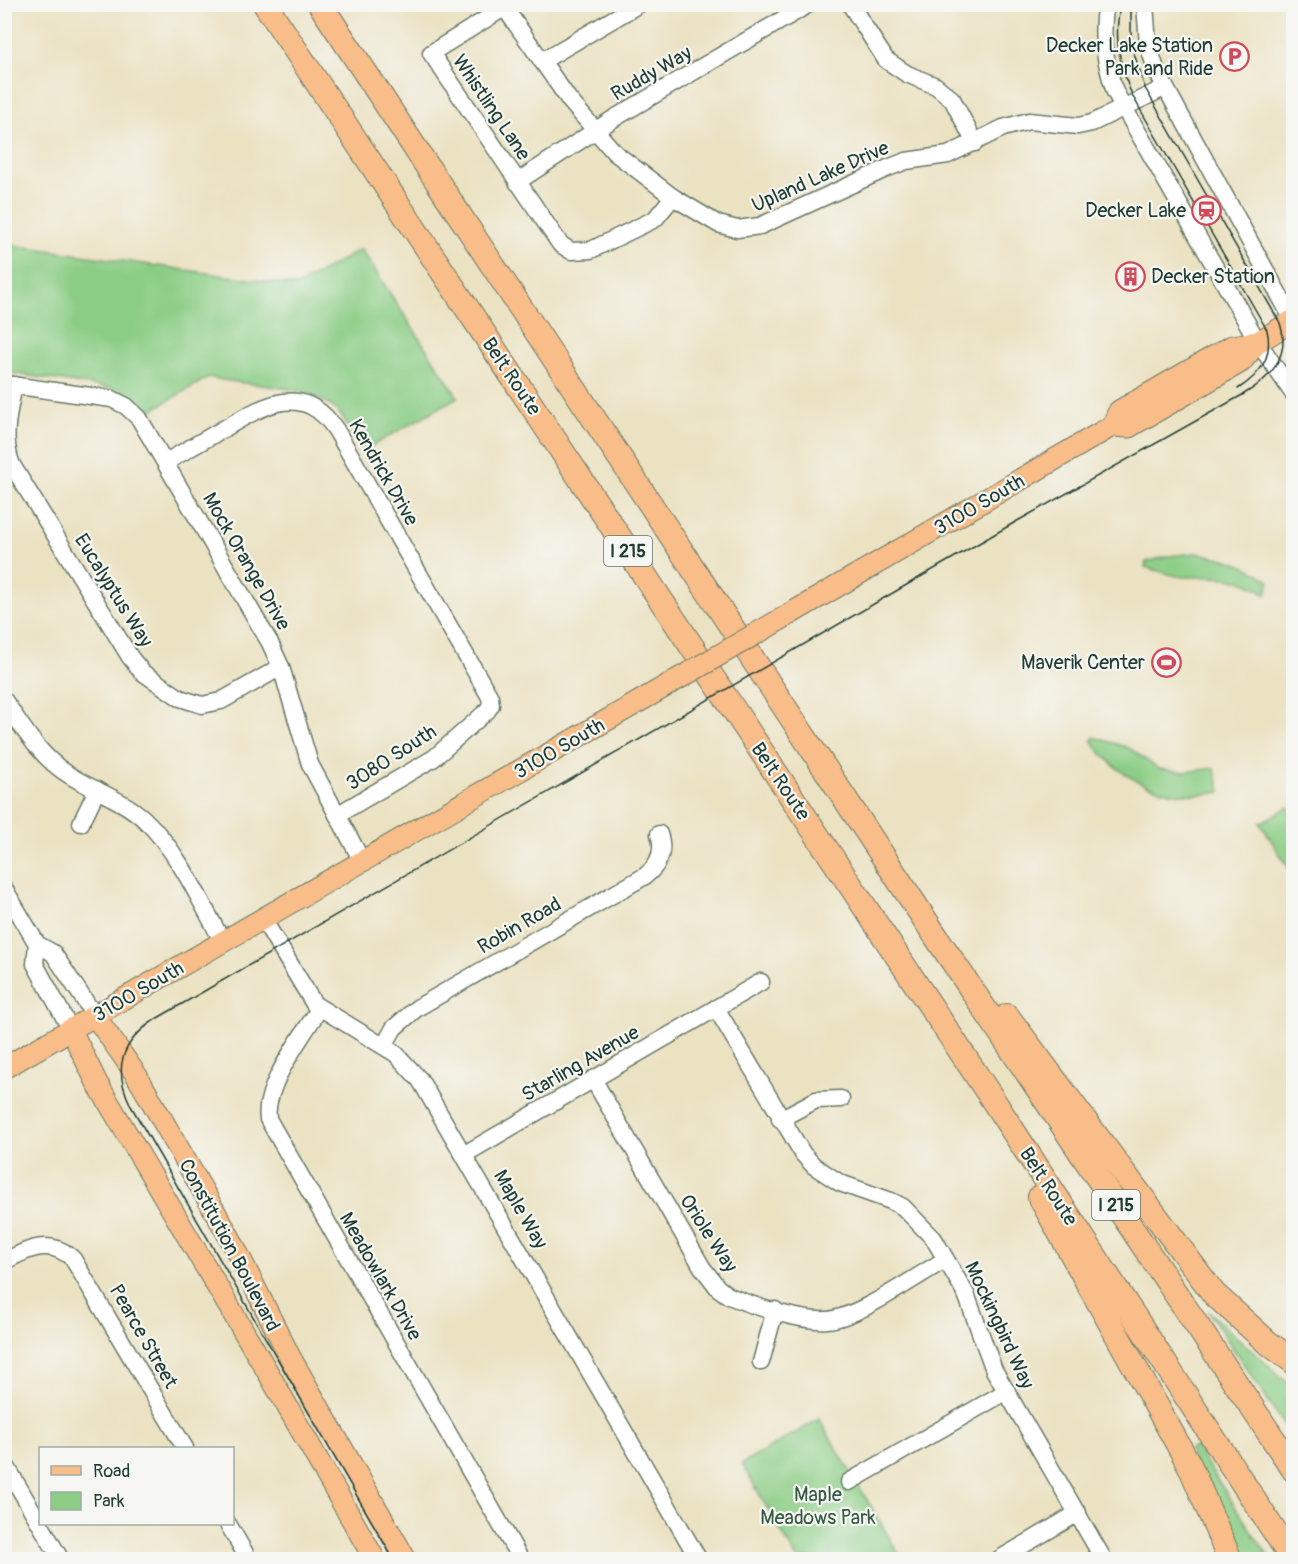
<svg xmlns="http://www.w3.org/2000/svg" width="1298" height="1564" viewBox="0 0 1298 1564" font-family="Pangolin,sans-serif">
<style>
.green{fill:#8bcd85;stroke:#55855c;stroke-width:1.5}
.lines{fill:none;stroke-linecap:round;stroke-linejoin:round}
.minor-casing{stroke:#676;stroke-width:19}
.major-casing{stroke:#676;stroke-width:23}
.highway-casing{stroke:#676;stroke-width:26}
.minor{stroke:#fff;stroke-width:16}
.major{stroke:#f8bd89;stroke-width:21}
.highway{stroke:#f8bd89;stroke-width:24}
.tram{stroke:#1f3d34;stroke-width:1.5}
.major-bridge-casing{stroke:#676;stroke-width:23;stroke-linecap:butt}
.major-bridge{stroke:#f8bd89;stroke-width:21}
.labels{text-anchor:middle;stroke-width:4.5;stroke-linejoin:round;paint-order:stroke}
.shield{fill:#f6f6f2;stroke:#60746d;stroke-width:1.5}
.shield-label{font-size:18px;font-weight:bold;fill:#1f3d34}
.poi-label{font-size:20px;fill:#1f3d34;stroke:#f6f6f2;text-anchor:end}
.street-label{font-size:20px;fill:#1f3d34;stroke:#f6f6f2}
.park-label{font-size:20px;fill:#355a44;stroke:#f6f6f2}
</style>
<rect width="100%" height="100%" fill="#f6f6f2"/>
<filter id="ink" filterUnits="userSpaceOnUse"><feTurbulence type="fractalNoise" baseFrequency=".0167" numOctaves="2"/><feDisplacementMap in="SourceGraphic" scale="12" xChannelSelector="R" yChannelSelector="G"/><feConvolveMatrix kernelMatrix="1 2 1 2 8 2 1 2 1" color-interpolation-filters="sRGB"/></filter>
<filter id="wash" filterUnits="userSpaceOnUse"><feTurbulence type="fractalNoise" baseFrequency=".008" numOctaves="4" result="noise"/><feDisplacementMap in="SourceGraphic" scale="24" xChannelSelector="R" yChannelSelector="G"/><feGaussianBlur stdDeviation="1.35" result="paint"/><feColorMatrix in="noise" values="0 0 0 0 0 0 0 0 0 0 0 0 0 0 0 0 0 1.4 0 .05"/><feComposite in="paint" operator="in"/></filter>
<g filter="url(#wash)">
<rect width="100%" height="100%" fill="#ebe2c2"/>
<g class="green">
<path d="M5,244L297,286L361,249L458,397L363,451C355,438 348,423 338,412C309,381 248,388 209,377L150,411L121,390L5,372Z"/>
<path d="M1195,553C1224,557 1246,564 1270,581L1266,595C1242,574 1214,577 1186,577C1173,577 1157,570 1145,567L1146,562L1169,556Z"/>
<path d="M1094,737L1129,748L1159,769L1184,772L1214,768L1221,792C1170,801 1122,784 1092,741Z"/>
<path d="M1288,807L1293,817V875L1260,823Z"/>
<path d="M1208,1311L1283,1379L1293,1383V1438Z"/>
<path d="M819,1419L902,1559H797L742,1464Z"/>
<path d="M1195,1446L1270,1559H1235L1189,1450Z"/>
</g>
</g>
<g filter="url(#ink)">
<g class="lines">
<defs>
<g id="minor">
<path d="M502,4L570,101L615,153L673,197L718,224L737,229L760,226L888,168L906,161L948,155L1003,128L1029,121L1078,126L1092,123L1164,88"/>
<path d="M850,4L886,60L907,74L936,86L952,99L975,143"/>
<path d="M1106,4C1100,35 1105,62 1115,92L1258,342L1294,395"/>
<path d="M1145,4L1148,45L1157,72L1294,322"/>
<path d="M504,8L431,53L560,244L571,251L591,250L655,219L673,197"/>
<path d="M542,61L639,4"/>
<path d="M517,182L613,119L809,4"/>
<path d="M4,384L112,399L126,406L139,418L270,643L281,667L310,764L362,861"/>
<path d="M14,385C9,412 1,438 12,465L130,657L142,672L180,698L202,705L221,701L281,667"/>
<path d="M166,462C186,450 206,439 227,427C266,404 304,382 336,430L490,697L491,705L487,711L434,758L337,815"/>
<path d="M4,700C23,728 40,757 69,775C94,791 122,799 144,819C179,852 200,901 223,942"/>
<path d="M81,823L97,790"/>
<path d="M4,888L37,944L53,953L95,1016"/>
<path d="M263,919L314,1004L396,1054L420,1080L699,1560"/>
<path d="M37,944L35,964L71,1030"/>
<path d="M716,1008L803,1154L814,1166L840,1183L891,1201L903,1207L934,1239L966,1294L994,1370L1104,1560"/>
<path d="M319,1009C302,1037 263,1087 268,1119L521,1560"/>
<path d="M384,1046L394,1028L417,1008L645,876C659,865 665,851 659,834"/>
<path d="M593,1079L702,1267L718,1288L729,1296C753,1306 801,1322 827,1320C858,1318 916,1276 945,1260"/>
<path d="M780,1119L816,1100L841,1099"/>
<path d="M465,1154L761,982"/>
<path d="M4,1262C28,1248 51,1238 73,1259L185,1448"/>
<path d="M761,1362L775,1310"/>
<path d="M4,1462L61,1560"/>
<path d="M849,1482L1007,1391"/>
<path d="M228,1524L249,1560"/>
<path d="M998,1560L1078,1513"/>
</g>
<g id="major">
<path d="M1112,426L1119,411L1232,346L1258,342"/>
<path d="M795,611L1112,426L1129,427L1241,362L1258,342L1294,320"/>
<path d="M95,1016L137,1076L230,1238L290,1357L406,1560"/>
<path d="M71,1030L97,1083L270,1376L375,1560"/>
<path d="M4,1068L654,693"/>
</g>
<g id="highway">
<path d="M265,4L991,1097L1293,1560"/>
<path d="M320,4L939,941L1294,1470"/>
<path d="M1007,1016L1214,1294L1267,1342L1294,1362"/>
<path d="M1040,1197L1190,1466L1230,1560"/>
</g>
</defs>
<use href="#minor" class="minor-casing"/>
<use href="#major" class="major-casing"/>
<use href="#highway" class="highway-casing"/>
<use href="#minor" class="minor"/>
<use href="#major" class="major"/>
<use href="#highway" class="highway"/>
<g class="tram">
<path d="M1121,4C1113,34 1120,67 1132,95L1267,330C1273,357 1261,374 1238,389"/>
<path d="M394,1560L131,1106C112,1068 121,1042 156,1019L1012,524L1244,394C1271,378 1291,356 1280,323L1145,88L1131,44V4"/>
</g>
<defs>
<path id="major-bridge" d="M654,693L795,611"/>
</defs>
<use href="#major-bridge" class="major-bridge-casing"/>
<use href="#major-bridge" class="major-bridge"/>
</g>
</g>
<defs>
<symbol id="parking-ring" viewBox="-11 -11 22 22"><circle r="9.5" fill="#f6f6f2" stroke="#d1495b" stroke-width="1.5"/><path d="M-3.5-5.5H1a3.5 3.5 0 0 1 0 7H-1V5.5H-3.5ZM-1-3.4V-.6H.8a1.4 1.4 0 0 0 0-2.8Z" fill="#d1495b"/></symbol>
<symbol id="station-ring" viewBox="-11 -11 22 22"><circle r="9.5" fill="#f6f6f2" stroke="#d1495b" stroke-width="1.5"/><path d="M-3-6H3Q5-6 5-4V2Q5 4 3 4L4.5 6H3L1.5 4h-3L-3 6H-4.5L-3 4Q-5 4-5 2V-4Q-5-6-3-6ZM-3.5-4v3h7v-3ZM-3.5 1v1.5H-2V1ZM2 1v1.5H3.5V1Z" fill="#d1495b"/></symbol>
<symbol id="building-ring" viewBox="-11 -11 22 22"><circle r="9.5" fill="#f6f6f2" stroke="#d1495b" stroke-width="1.5"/><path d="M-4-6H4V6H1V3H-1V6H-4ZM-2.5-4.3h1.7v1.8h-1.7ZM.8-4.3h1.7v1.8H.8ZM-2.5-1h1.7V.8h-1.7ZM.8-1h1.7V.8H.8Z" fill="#d1495b"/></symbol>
<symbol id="stadium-ring" viewBox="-11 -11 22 22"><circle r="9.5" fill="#f6f6f2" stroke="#d1495b" stroke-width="1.5"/><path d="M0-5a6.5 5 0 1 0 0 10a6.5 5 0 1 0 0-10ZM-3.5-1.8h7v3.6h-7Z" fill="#d1495b"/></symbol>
</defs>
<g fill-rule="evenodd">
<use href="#parking-ring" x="1218" y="40" width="33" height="33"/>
<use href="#station-ring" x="1190" y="194" width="33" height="33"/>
<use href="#building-ring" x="1114" y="260" width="33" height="33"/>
<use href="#stadium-ring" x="1150" y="646" width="33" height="33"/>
</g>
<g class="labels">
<g class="shield">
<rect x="604" y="536" width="48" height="30" rx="4.5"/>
<rect x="1092" y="1190" width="48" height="30" rx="4.5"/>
</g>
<g class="shield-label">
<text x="628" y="557">I 215</text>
<text x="1116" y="1211">I 215</text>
</g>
<g class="poi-label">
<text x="1213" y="52">Decker Lake Station<tspan x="1213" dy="23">Park and Ride</tspan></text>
<text x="1186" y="217">Decker Lake</text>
<text x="1151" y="283" text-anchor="start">Decker Station</text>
<text x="1145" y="669">Maverik Center</text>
</g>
<g class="street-label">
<text transform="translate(651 73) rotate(-30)" y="7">Ruddy Way</text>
<text transform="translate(492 107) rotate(56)" y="7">Whistling Lane</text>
<text transform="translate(820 176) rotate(-24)" y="7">Upland Lake Drive</text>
<text transform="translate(512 376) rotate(56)" y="7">Belt Route</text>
<text transform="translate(384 472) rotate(60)" y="7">Kendrick Drive</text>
<text transform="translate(979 504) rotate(-30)" y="7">3100 South</text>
<text transform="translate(247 561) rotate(60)" y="7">Mock Orange Drive</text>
<text transform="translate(114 590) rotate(58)" y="7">Eucalyptus Way</text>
<text transform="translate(559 748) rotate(-30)" y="7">3100 South</text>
<text transform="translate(391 757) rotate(-33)" y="7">3080 South</text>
<text transform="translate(781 781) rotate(56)" y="7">Belt Route</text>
<text transform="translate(519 925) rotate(-30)" y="7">Robin Road</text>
<text transform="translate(138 991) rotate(-30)" y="7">3100 South</text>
<text transform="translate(580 1063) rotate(-30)" y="7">Starling Avenue</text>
<text transform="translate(1049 1186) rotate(57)" y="7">Belt Route</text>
<text transform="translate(521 1209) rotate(60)" y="7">Maple Way</text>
<text transform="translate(709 1233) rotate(57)" y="7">Oriole Way</text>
<text transform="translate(230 1245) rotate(62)" y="7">Constitution Boulevard</text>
<text transform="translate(381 1276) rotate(60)" y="7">Meadowlark Drive</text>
<text transform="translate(1000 1325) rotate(65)" y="7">Mockingbird Way</text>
<text transform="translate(144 1336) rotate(60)" y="7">Pearce Street</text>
</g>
<g class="park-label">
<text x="818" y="1501">Maple<tspan x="818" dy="23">Meadows Park</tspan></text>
</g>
</g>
<rect width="1298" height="1564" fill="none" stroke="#f6f6f2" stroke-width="24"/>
<rect x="39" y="1447" width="195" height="78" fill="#f6f6f2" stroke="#a0aca6" stroke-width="1.5"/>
<rect x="51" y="1466" width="30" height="9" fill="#f8bd89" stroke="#a0aca6" stroke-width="1.5"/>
<text x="93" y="1477" font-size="18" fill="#1f3d34">Road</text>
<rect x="51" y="1492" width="30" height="18" fill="#8bcd85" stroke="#a0aca6" stroke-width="1.5"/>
<text x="93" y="1507" font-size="18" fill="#1f3d34">Park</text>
</svg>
